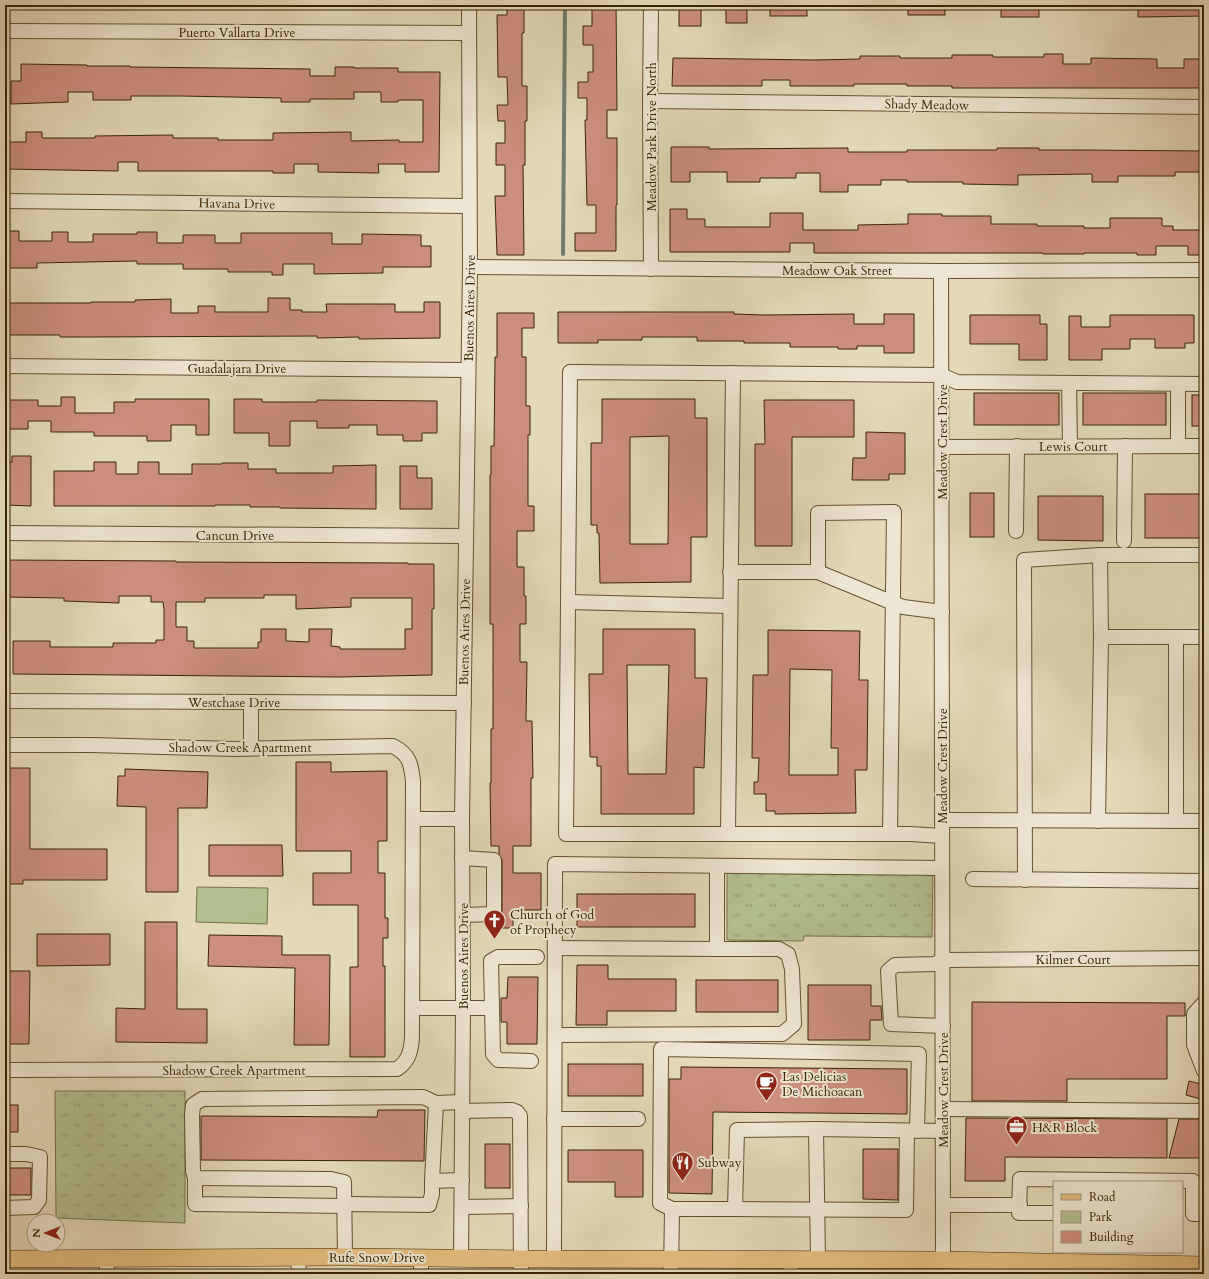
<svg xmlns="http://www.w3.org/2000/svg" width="1209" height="1279" viewBox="0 0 1209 1279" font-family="Cardo,serif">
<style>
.grass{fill:url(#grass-tufts);stroke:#76724a}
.park{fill:#b3bf90;stroke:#76724a}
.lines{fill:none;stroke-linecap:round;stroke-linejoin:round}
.stream{stroke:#717d6e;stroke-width:4}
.building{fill:#cd8e7f;stroke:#392404;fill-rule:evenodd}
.minor-casing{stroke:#645131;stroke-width:16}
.major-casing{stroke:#392404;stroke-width:18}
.minor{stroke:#ede6d2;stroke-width:14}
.major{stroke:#e2bc7c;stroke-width:17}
.labels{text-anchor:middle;stroke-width:4;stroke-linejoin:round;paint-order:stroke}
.street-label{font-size:13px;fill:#392404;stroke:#ede6d2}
.poi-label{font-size:13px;fill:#392404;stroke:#ede6d2;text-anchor:start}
</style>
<defs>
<pattern id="grass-tufts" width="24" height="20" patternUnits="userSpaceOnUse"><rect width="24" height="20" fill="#b3bf90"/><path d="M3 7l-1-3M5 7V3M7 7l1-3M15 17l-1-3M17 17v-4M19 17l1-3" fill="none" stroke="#939b73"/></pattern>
</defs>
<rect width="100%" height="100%" fill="#e3d9b9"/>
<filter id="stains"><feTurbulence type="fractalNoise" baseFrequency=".005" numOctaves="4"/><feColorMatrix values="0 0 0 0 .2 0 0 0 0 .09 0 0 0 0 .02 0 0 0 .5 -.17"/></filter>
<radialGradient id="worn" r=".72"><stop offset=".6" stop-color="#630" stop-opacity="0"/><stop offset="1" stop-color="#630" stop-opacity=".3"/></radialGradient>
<g class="grass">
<path d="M727,869L933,870L932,937L804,936L803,941L727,940Z"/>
<path d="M55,1091H185V1223L56,1218Z"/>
</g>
<path class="park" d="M197,887L268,888L267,924L196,922Z"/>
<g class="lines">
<path class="stream" d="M563,254L565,5"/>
</g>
<g class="building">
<path d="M507,5H524V33H522V86H527V121H525V165H523L524,255H497L495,196H505V165H496V143H505V121H498L497,105H508L507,77H498L497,15H507Z"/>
<path d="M592,5H616L617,110H607V138H617V205H616V251H575V233H596V205H587L585,120H587V98H578V82H588V72H593V45H583V26H592Z"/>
<rect x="679" y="5" width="22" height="21"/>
<rect x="726" y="5" width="21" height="18"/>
<rect x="770" y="5" width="37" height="11"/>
<rect x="908" y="5" width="37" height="10"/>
<rect x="1001" y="5" width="38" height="12"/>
<path d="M1138,5H1204V16L1138,17Z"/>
<path d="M1044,54H1063V64H1091V58L1157,59V68H1184V59H1204V88H952V86H907V84H854V86H790V80H762V86H672L673,58L814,60L860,59V56H900V58H952V55H993V57H1044Z"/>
<path d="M21,64L87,65V66H130V67L310,69V76H335V67H354V68H398V72H440L439,172H405V164H378L379,173L318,172V164H294V173H273V171H138V162H118V171L5,169V142H26V132H42V138H95V136L173,135V138H218V140H273V133L351,132V141L399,140V142H423V100H398V102H381V92H354V99H310V102H281V98L182,96H131V100H93V92H68V102L11,104V81H21Z"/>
<path d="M671,147H709V149L848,148V152H907V150H997V148H1039V150H1083L1204,151V172H1175V176H1118V182H1092V174L1018,175V185L963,184V182H907V180H881V185H848V192H820V173H796V178H760V182H727V172H690V182H671Z"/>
<path d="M670,209H687V219H705V227H770V213H803V230H858V225L908,224V214H942V216H991V224H1037V226H1084V228H1110V218H1162V226H1173V230H1204V255H1188V246H1156V255H1137V253H1084V254H1043V253H814V243H790V252H670Z"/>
<path d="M5,231H19V241H52V232H68V242H93V234H137V232H157V243H183V235H215V243H241V233H332V244H362V234L421,235V246H431V267H383V273L314,274V264H283V275H272V272H228V269H183V264H137V261L37,263V268H5Z"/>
<path d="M268,298H290V310H302V312H327L326,304H395V312H424V302H440V338L359,339V337L317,338V336L91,337H60V335H5V303H91V302H135V300L171,299V313H198V306H215V312H268Z"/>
<path d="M558,312H734V314L764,315L854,314V324H884V314H914V353H884V346H857V349H838V347H790V343H744V341H697V337H642V340H598V343H558Z"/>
<path d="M497,313H534V328H522V357H526V406H530V435H528V506H534V531H517V567H524V596H526V624H520V662H527L526,721H532L533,778H531V846H513V873H541V910H513V928H499V920L502,914V860L499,854V846H491L490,783H491V729H493V624H490V475H491V446H494L495,357H497Z"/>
<path d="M970,315H1040V324H1047V360H1019V344H970Z"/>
<path d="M1110,315H1194V343H1185V348H1155V339H1130V349H1102V360H1069V316H1081V327H1110Z"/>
<rect x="974" y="393" width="85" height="32"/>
<rect x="1083" y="393" width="83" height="32"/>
<rect x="1192" y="395" width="12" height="31"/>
<path d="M61,397H75V413H114V402H135V399H209V435H196V425H171V441H147V436H94V432H51V421H28V429H5V400H38V406H61Z"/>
<path d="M234,399H262V402H317V400L437,401V433H422V441H403V435H377V425H349V428H317V421H290V446H269V433H234Z"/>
<path d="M602,399H695V418H707V537H691V582L600,583L599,533H597V525H591V443H602ZM669,436L668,544H630V437Z"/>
<path d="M764,400H854V437H792V546H755V444H765Z"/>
<path d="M866,432L905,433V474H889V480H852L853,458H866Z"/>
<path d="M12,456H31V506L5,505V462H12Z"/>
<path d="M94,462H116V474H138V462H159V474H192V464H222V463H248V469H276V473H333V466L376,465V509L280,508V507H250V505H215V506H54V471H94Z"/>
<path d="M400,466H417V478H432V509H400Z"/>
<rect x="970" y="493" width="24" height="44"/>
<rect x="1145" y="494" width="59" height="44"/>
<path d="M1038,496H1103V541L1038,540Z"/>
<path d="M6,560L176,561V562L408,563V564H434V609H432V675L340,677L13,674V641H50V647H113V643H156V640H164V609L163,602H151V596H119V603L64,601V598L6,597ZM264,595H296V609L351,607V598H412V629H405V649H340V647L331,646L332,629H309V642L286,641V629H261V642H258V648H194V641H187V627H176V602H205V598H264Z"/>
<path d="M603,629H695V678H707L704,768L694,767V814H601V766H597V757H590L589,674H603ZM627,665H669L666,774H628Z"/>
<path d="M768,630L860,631L859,680H868L867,770H855L856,813L775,814V811H766V794H754V782H758L759,758H752L753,675H768ZM790,669L832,670L831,748H838V775H789Z"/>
<path d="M296,762H331V772L387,771V841H378V873H385V918H388V938H383V966H385V1057H350V967H358V905H313V873H351V851H296Z"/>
<path d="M5,768H30V849H107V880H23V884H5Z"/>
<path d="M125,769L208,772L207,808H178V892H146V807L117,806L118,776H125Z"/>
<path d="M209,845H282L283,876H209Z"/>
<rect x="577" y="894" width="118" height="33"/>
<path d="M145,922H177V1009H207V1043L116,1042V1008L145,1009Z"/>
<path d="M37,934H110V965L37,966Z"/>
<path d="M209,935L282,936V955H330L329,1045H294L295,968L208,966Z"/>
<path d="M577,965H608V979H676V1011H607V1025H576Z"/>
<path d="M5,971H30L29,1044H5Z"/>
<path d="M508,977H538L537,1044H507V1022H501V998H507Z"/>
<rect x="696" y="980" width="82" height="32"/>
<path d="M808,985H871V1006H881L882,1020H870V1040H808Z"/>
<path d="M972,1002L1185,1003V1016H1167V1079H1067V1101H972Z"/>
<rect x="568" y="1064" width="75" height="32"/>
<path d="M681,1067L907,1069V1114L713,1112L712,1194L669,1193V1079H681Z"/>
<path d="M1189,1081L1204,1085V1100L1186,1095Z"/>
<rect x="5" y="1105" width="13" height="27"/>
<path d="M378,1110H425L424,1161L201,1160V1116L377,1117Z"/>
<path d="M966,1118L1167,1119V1158L1005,1157V1181H965Z"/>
<path d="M1179,1119H1204V1158H1169Z"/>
<rect x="485" y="1144" width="25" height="44"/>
<path d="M863,1149H898V1200L863,1199Z"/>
<path d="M568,1150H643V1197H615V1182H568Z"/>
<rect x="5" y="1168" width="26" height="27"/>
</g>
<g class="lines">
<defs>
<g id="minor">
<path d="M651,5L650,101L651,269"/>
<path d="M5,31L469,33"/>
<path d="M650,101L1204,107"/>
<path d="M5,201L469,206"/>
<path d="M470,267L941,271L1204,270"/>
<path d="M941,271L943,1260"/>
<path d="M5,366L468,370"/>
<path d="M1069,383L1070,446"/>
<path d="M1178,446V384"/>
<path d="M942,447L1204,446"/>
<path d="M1016,531L1017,446"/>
<path d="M5,533L465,536"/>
<path d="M1124,541L1125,446"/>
<path d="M1100,555H1204"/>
<path d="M730,572H818L903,607L942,612"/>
<path d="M818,572V513L894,512L890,834"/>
<path d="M568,602L730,606"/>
<path d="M1101,637H1204"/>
<path d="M1176,637V821"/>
<path d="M5,701L464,703"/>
<path d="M251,702V748"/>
<path d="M5,745H92L234,749L393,746C410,755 411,764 413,781L412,1037C411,1051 409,1061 397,1069L5,1070"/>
<path d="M413,819H462"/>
<path d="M942,820L1204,821"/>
<path d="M728,834L733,373"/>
<path d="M942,836L910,834H566L570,372L941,375L957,382L1204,384"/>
<path d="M462,858L494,860V914L463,915"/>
<path d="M973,879L1204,881"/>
<path d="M1025,880L1024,560L1100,555L1101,637L1098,821"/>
<path d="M555,948L717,949"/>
<path d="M1204,1003L1194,1014V1045L1204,1071"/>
<path d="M412,1008H491"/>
<path d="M943,1026L891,1024L888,971L895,965L935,964L943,960L1204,958"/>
<path d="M555,1035L782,1034L794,1024L792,969L788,954L779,949H717V866"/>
<path d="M531,1061L498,1060L493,1054L491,961L498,957H537"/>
<path d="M943,1109L1204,1111"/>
<path d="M462,1111L512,1110L517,1112L520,1116L521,1274"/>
<path d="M554,1119H638"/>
<path d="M816,1129L818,1260"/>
<path d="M5,1154H26L40,1157L39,1200L34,1207L5,1208"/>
<path d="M195,1178V1204L344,1206"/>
<path d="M432,1181L436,1103"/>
<path d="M344,1204L429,1205L432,1194V1181L462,1180"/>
<path d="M943,1205H1020"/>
<path d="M462,1207L521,1206"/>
<path d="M672,1209L660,1203L661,1049L919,1054L917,1131"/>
<path d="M735,1209L906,1210L907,1131"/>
<path d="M1054,1213H1019L1020,1179L1193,1181V1214H1204"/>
<path d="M298,1257L299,1274"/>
<path d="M345,1257L344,1182L331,1179L195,1178L193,1171L192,1116L193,1105L202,1099L423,1097L436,1103L462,1102"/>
<path d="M107,1258V1274"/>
<path d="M461,1259L463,1008L462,819L470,267L469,5"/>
<path d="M554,1259L555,864L942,868"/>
<path d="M791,1260V1274"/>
<path d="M421,1274V1258"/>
<path d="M671,1274L672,1209H735L737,1130L816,1129L943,1131"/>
<path d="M969,1274L970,1261"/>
</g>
<path id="major" d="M5,1259L345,1257L521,1259L943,1260L1204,1265"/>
</defs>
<use href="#minor" class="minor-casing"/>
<use href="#major" class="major-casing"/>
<use href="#minor" class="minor"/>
<use href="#major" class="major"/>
</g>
<defs>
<symbol id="church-pin" viewBox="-11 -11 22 30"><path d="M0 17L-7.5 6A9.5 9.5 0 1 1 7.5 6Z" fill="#8f2418" stroke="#ede6d2"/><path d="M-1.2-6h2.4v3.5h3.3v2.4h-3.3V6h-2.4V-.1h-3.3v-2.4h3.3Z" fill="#fff"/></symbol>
<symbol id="cafe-pin" viewBox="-11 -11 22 30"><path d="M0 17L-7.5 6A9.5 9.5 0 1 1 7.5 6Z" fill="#8f2418" stroke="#ede6d2"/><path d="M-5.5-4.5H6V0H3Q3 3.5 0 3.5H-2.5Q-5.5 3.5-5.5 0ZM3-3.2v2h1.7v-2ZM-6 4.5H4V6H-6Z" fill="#fff"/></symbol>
<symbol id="office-pin" viewBox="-11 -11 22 30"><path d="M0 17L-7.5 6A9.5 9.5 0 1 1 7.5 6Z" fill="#8f2418" stroke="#ede6d2"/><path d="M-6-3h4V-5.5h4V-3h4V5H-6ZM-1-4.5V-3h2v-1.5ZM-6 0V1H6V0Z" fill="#fff"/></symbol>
<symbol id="restaurant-pin" viewBox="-11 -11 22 30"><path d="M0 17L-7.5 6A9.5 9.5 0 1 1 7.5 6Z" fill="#8f2418" stroke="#ede6d2"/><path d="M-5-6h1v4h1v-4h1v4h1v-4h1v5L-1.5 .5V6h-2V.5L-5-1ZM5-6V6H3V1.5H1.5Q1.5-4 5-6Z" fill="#fff"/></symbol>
</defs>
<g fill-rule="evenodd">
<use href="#church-pin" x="482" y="908" width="25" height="34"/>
<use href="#cafe-pin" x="754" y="1070" width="25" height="34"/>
<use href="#office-pin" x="1004" y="1114" width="25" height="34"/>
<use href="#restaurant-pin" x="670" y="1150" width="25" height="34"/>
</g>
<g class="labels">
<g class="street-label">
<text x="237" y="37">Puerto Vallarta Drive</text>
<text transform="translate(927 104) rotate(1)" y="5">Shady Meadow</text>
<text transform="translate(651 137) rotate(-90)" y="5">Meadow Park Drive North</text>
<text transform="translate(237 203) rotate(1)" y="5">Havana Drive</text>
<text x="837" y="275">Meadow Oak Street</text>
<text transform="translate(469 308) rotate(-89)" y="5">Buenos Aires Drive</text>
<text x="237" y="373">Guadalajara Drive</text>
<text transform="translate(942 442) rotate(-90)" y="5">Meadow Crest Drive</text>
<text x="1073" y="451">Lewis Court</text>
<text x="235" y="540">Cancun Drive</text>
<text transform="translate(464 632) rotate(-89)" y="5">Buenos Aires Drive</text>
<text x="234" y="707">Westchase Drive</text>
<text x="240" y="752">Shadow Creek Apartment</text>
<text transform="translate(942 766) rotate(-90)" y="5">Meadow Crest Drive</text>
<text transform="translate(463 956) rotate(-90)" y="5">Buenos Aires Drive</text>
<text x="1073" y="964">Kilmer Court</text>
<text x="234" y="1075">Shadow Creek Apartment</text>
<text transform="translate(943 1090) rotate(-90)" y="5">Meadow Crest Drive</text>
<text x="377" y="1262">Rufe Snow Drive</text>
</g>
<g class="poi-label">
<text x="510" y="919">Church of God<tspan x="510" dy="15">of Prophecy</tspan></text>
<text x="782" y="1081">Las Delicias<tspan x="782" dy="15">De Michoacan</tspan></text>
<text x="1032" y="1132">H&amp;R Block</text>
<text x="698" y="1167">Subway</text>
</g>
</g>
<rect width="1209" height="1279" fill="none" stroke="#e3d9b9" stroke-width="20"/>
<rect x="6" y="6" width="1197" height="1267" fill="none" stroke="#392404" stroke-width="2"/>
<rect x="10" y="10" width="1189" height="1259" fill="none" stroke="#392404"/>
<rect x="1053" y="1181" width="130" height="72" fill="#ede6d2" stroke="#a59880"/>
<rect x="1061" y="1194" width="20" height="6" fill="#e2bc7c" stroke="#a59880"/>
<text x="1089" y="1201" font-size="12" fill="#392404">Road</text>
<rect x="1061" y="1211" width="20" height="12" fill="#b3bf90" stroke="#a59880"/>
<text x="1089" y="1221" font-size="12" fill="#392404">Park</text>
<rect x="1061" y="1231" width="20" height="12" fill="#cd8e7f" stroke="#a59880"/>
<text x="1089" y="1241" font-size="12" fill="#392404">Building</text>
<g transform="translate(46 1233) rotate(270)"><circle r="19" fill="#ede6d2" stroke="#a59880"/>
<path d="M0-3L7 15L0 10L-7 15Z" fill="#8f2418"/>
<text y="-6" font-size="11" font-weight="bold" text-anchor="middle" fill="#392404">N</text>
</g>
<rect width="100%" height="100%" filter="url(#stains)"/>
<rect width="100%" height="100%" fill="url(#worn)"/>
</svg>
